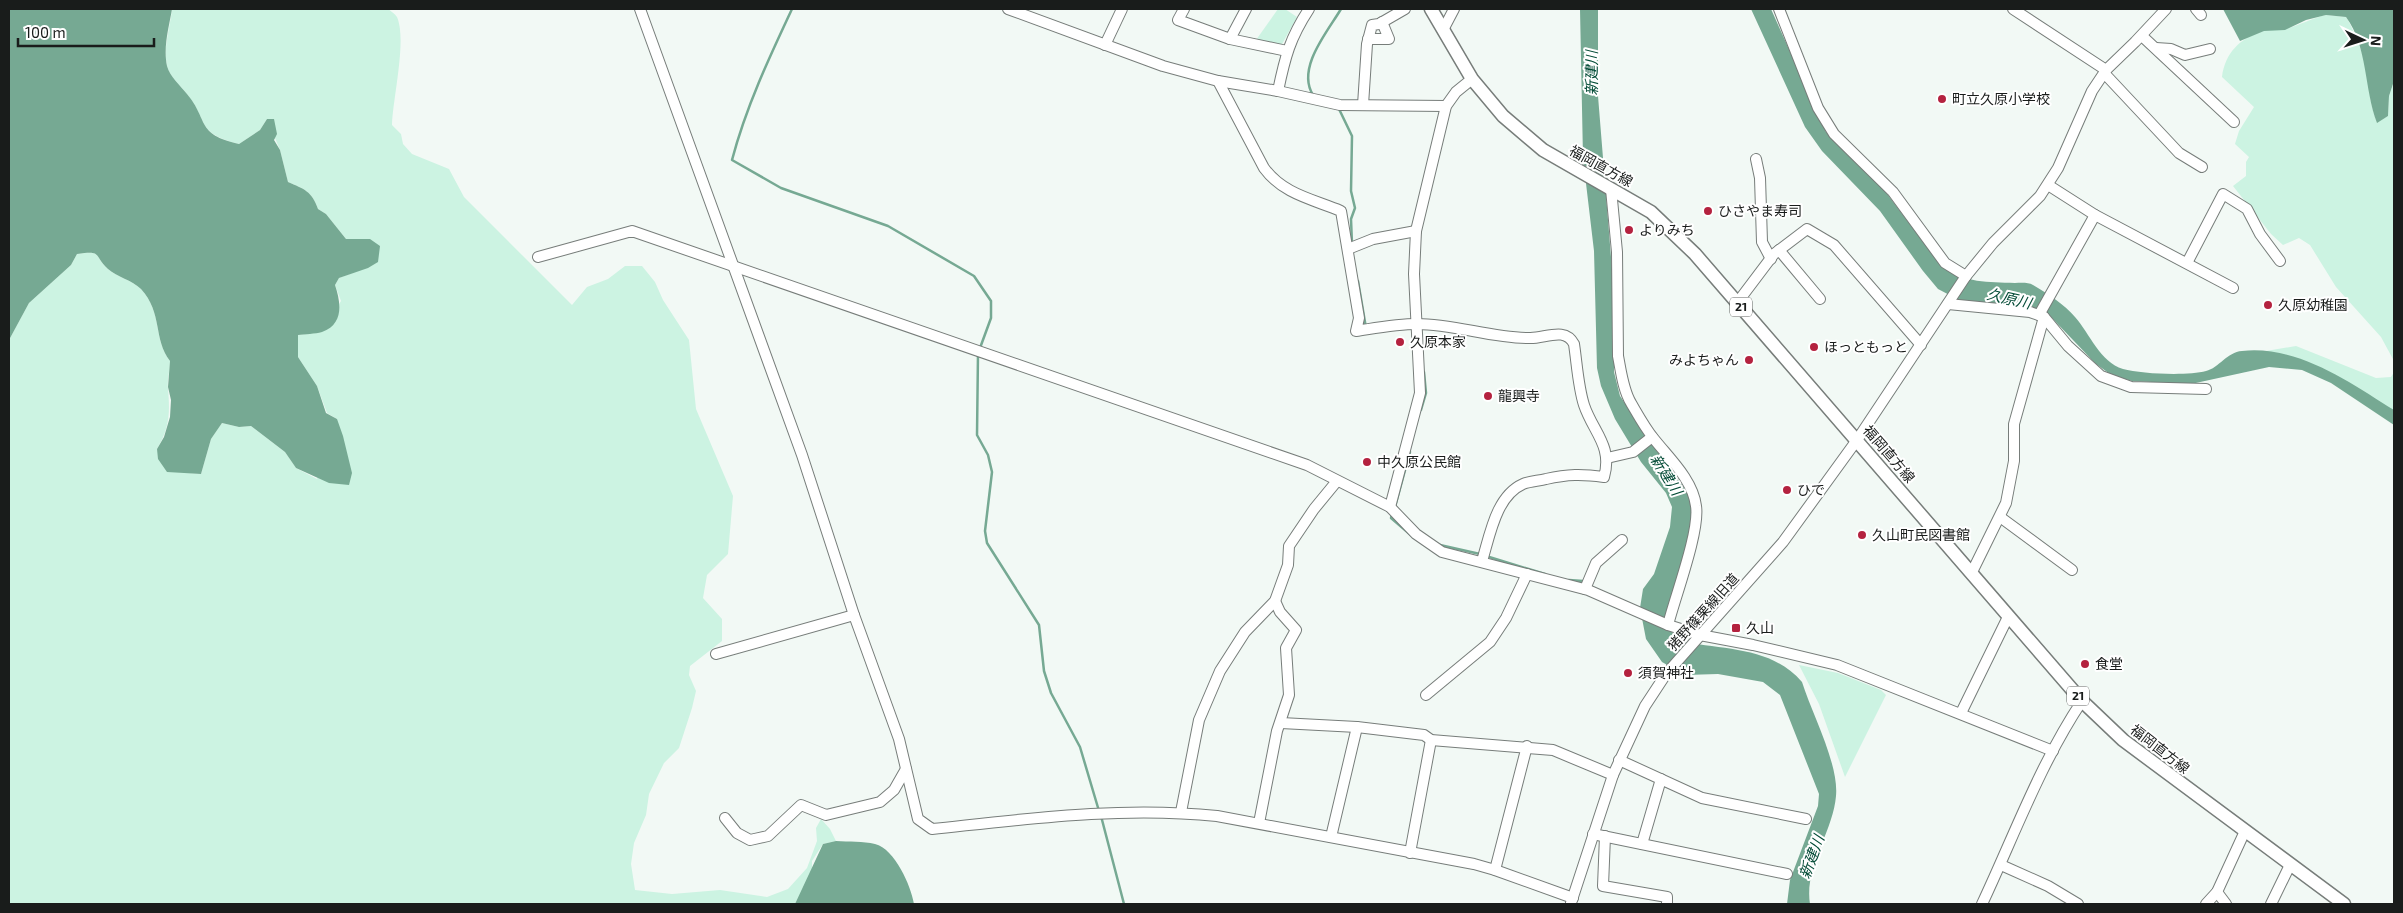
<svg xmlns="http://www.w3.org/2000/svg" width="2403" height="913" viewBox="0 0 2403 913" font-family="'Exo 2','Noto Sans JP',sans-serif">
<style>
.green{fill:#ccf3e2}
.water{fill:#76a993}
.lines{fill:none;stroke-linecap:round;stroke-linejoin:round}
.stream{stroke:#76a993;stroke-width:2.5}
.minor-casing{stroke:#777d7a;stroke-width:12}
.major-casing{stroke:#777d7a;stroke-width:15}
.minor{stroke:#fff;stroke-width:10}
.major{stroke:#fff;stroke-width:12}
.poi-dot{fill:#b4223f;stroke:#fff;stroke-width:2}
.labels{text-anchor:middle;stroke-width:4;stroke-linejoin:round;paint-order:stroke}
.shield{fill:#fff;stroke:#5e605f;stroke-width:1}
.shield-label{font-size:12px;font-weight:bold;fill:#191c1b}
.poi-label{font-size:14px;fill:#191c1b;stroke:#fff;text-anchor:start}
.street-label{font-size:14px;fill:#191c1b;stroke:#fff}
.water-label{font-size:15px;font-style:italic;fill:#034b36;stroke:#fff}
</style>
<rect width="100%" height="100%" fill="#f2f9f5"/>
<g class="green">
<path d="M172,9H388C391,11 395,14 397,17C407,40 393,97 392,125L401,134L403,144L412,154L449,169L464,197L572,305L587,287L608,279L625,266H642L655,282L663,300L689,340L696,409L733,496L728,554L707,575L703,598L722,619V641L690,666L689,675L696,691L692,708L679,748L664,763L649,794L646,815L634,843L631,864L635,890L672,894L720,890L767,897L788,889L807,868L817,841L816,828L821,819L830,829L836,841L823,844L812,861V873L795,904H9V340L29,303L71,265L77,254C103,250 93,255 108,269C117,277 132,280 141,289C163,313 153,339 170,361C170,370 167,380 168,388C170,413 170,427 157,449L167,471L201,474L211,439L222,423L239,427L251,426L285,452L296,468L317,479L337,419L327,413L317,386L298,357V335L321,332L341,301L335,285L339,278L352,273L370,239H346L326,214L318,209C312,191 304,189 288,182L280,150L267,119L260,130L239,144C195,133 209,121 187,94C180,85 170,77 167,66C163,47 170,28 172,9Z"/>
<path d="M1278,9H1285L1297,17L1281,46L1256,40Z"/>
<path d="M2326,15L2346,17C2354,29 2366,61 2368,76C2369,93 2371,107 2377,122L2388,116L2389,96L2394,81V361L2381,337L2336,287L2310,245L2299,238L2283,245L2271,234L2233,186L2246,176V162L2249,157L2235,144L2239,131L2254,107L2222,77C2225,53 2240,38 2263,31C2270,29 2279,31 2286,29C2300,25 2312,18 2326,15Z"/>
<path d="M2296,346L2376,378L2391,377L2394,372V412L2266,351Z"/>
<path d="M1799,665L1838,673L1881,690L1886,695L1845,777L1819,704Z"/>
</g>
<g class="water">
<path d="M9,9H172C169,27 163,47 167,66C170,77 180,85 187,94C209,120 195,134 239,144L260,130L267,119H274L277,134L274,140L280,150L288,182C304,189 312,191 318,209L326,214L346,239H370L380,246L378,262L368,268L339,278L335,285C341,303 344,324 322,332C315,334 305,334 298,335V357L317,386L326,413L337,419L343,436L352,473L349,485L329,483L296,468L285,452L251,426L239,427L222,423L211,439L201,474L167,472L158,459L157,449L164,437L170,417L171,400L168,387L170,361C153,339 163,313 141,289C132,280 117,277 108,269C93,255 103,250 77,254L71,265L29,303L9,340Z"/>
<path d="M1580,9H1598V96L1614,294V372L1620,396L1691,498L1692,526L1666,615L1674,636L1679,641C1723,650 1771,646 1802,682C1812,714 1839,764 1836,796C1833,832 1804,867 1810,904H1787L1790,880L1818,806L1819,794L1780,695L1763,682L1718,674L1685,675L1662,662L1646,639L1640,608L1643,589L1654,574L1670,527L1672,507L1666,493L1641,462L1615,419L1601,386L1597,368L1594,251L1583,158Z"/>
<path d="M1751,9H1771L1826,132L1885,191L1942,267C1965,283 1988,282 2015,283C2020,283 2028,282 2033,285C2047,293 2065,305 2075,317C2090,334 2100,362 2123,369C2141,374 2188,376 2206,371C2219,368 2227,352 2242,351C2298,345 2349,382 2394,410V425L2331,383L2302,370L2269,367L2191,384L2132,381L2118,377L2110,374L2096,364L2050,316L2029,306L1961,301L1938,289L1923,271L1880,211L1822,151L1805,127Z"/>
<path d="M2223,9H2394V81L2389,96L2388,116L2377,123C2364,89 2368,47 2346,17L2326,15L2306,20L2285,30L2264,31L2240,41Z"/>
<path d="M836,841C849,842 863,841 875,844C895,849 911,886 914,904H795L823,844Z"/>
</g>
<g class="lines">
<g class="stream">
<path d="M792,9C769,58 746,107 732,160L781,188L888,226L974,276L991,301V318L980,348"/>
<path d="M1313,95C1296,68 1328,31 1341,9"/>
<path d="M1339,109L1352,136L1351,191L1355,208L1351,219L1352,244"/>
<path d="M1358,281L1366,328"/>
<path d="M978,353L977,435L988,455L992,472L985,531L987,543L1039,625L1044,671L1051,693L1080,747L1099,811"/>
<path d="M1421,410L1426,393L1424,372"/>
<path d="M1395,507L1410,452"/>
<path d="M1392,514L1391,518L1412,536"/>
<path d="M1440,545L1480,554"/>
<path d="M1486,556L1545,574"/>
<path d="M1569,580L1583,581"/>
<path d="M1101,816L1124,904"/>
</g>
<defs>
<g id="minor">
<path d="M640,9L802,455L854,615L899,739L918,819L932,829C1027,819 1121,806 1217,816L1474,864L1495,870L1573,898"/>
<path d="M1008,9L1163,66L1218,81L1278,91L1340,105L1446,106"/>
<path d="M1184,9L1178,20L1230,39L1287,51"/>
<path d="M1779,9L1818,108L1834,134L1893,192L1945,263L1966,276"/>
<path d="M2013,9L2106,70"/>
<path d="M2196,9L2201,15"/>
<path d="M1443,30L1454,9"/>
<path d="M2142,36L2234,122"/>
<path d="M1230,39L1246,9"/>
<path d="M1368,39H1389L1382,22"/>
<path d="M1105,45L1122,9"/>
<path d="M2156,48L2171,49L2185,55L2210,49"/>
<path d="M2104,73L2179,153L2202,167"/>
<path d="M1218,81L1264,168C1283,194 1312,199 1341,211L1359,318L1356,331C1376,328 1397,324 1417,324C1455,324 1491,338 1529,338C1544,339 1565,326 1574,344C1577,364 1578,386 1584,405C1593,432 1613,446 1604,477C1582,474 1568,474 1546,479C1539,481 1530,481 1523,484C1496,496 1490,535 1482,561"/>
<path d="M1278,91C1285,57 1290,38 1309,9"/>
<path d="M1363,105L1367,44L1372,25L1379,24L1405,9"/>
<path d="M1756,159L1760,178L1762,242L1771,259"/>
<path d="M2048,185L2095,215L2233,288"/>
<path d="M1611,189L1617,252L1618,356C1621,371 1623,390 1631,403C1638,415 1645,428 1654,439C1669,458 1693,480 1696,506C1700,531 1675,597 1668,625"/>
<path d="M1348,249L1373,239L1416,231"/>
<path d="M1779,250L1820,299"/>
<path d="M538,257L632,231L1307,465L1390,507L1416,534L1442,552L1588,590L1668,625L1700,635L1753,645L1837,665L2053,751"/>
<path d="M2187,263L2223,194L2247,209L2260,234L2280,261"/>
<path d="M1737,303L1774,254L1807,229L1834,245L1921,345"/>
<path d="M1948,304L2030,312L2044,317L2068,346L2101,376L2131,387L2206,389"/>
<path d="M2039,315L2095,215"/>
<path d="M1607,458L1633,452L1652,437"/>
<path d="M1390,507L1420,393L1414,274L1416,231L1446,106L1456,92L1472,79"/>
<path d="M2000,517L2072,570"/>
<path d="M1972,572L2006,503L2014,461V424L2044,317"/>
<path d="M1585,589L1596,563L1622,540"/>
<path d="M716,654L854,615"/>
<path d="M1426,695L1490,642L1506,618L1527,574"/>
<path d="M1961,713L2008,617"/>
<path d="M1281,723L1357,727L1424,735L1431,740L1553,750L1613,775"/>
<path d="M1619,760L1702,798L1806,819"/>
<path d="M1181,812L1199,720L1220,671L1245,632L1275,601L1288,565L1289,546L1314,509L1337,481"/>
<path d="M725,818L737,833L750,840L768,836L801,805L826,815L880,802L894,790L906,769"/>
<path d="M1259,823L1277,731L1289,695L1286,648L1296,630L1280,612L1275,601"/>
<path d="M1593,834L1787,874"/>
<path d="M1605,836L1603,886L1667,897V904"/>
<path d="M1331,837L1357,727"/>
<path d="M1642,844L1661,779"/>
<path d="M1410,853L1431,740"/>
<path d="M2001,865L2048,886L2078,904"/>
<path d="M1495,870L1527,746"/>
<path d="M2217,892L2226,904"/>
<path d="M1571,903L1613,775L1645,706L1666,674L1783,542L1857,440L1966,276L1993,243L2040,196L2058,168L2092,91L2106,70L2135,42L2166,9"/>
<path d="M1982,904C2014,836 2040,764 2082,701"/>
<path d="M2206,904L2217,892L2245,831"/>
<path d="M2271,904L2290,865"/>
</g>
<path id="major" d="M1431,9L1472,79L1503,116L1543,150L1651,212L1695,254L2082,701L2123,740L2344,904"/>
</defs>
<use href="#minor" class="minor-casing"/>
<use href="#major" class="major-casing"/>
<use href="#minor" class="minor"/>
<use href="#major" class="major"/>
</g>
<g class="poi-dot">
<circle cx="1942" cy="99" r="5"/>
<circle cx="1708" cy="211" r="5"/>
<circle cx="1629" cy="230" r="5"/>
<circle cx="2268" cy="305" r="5"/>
<circle cx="1400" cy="342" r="5"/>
<circle cx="1814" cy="347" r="5"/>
<circle cx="1749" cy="360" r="5"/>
<circle cx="1488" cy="396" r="5"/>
<circle cx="1367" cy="462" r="5"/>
<circle cx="1787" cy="490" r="5"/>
<circle cx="1862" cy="535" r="5"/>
<rect x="1731" y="623" width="10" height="10" rx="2.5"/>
<circle cx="2085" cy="664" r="5"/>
<circle cx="1628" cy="673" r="5"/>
</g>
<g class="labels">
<g class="shield">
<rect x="1730" y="297.5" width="22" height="19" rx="4"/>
<rect x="2067" y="686.5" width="22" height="19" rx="4"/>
</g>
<g class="shield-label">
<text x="1741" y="311">21</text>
<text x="2078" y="700">21</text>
</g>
<g class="poi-label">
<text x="1952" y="104">町立久原小学校</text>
<text x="1718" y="216">ひさやま寿司</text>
<text x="1639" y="235">よりみち</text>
<text x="2278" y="310">久原幼稚園</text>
<text x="1410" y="347">久原本家</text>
<text x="1824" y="352">ほっともっと</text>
<text x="1739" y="365" text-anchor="end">みよちゃん</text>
<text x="1498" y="401">龍興寺</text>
<text x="1377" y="467">中久原公民館</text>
<text x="1797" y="495">ひで</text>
<text x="1872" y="540">久山町民図書館</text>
<text x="1746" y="633">久山</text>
<text x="2095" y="669">食堂</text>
<text x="1638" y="678">須賀神社</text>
</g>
<g class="street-label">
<text transform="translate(1601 166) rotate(29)" y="5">福岡直方線</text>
<text transform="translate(1889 454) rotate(49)" y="5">福岡直方線</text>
<text transform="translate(1703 612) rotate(-48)" y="5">猪野篠栗線旧道</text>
<text transform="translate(2160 749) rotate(38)" y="5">福岡直方線</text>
</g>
<g class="water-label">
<text transform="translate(1592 73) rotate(-90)" y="5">新建川</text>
<text transform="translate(2009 299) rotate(13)" y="5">久原川</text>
<text transform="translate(1666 475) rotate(58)" y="5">新建川</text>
<text transform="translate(1812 857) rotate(-70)" y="5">新建川</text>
</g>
</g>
<rect width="2403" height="913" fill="none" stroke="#191c1b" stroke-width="20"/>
<g transform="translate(2363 40) rotate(94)" stroke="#ffffff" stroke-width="4" paint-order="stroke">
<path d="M0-4L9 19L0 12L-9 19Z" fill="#191c1b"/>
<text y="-8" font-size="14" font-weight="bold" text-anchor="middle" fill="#191c1b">N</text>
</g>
<path d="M18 38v8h136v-8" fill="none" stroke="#191c1b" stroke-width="2.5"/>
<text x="25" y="38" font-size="15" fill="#191c1b" stroke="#ffffff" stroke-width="4" paint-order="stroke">100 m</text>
</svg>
